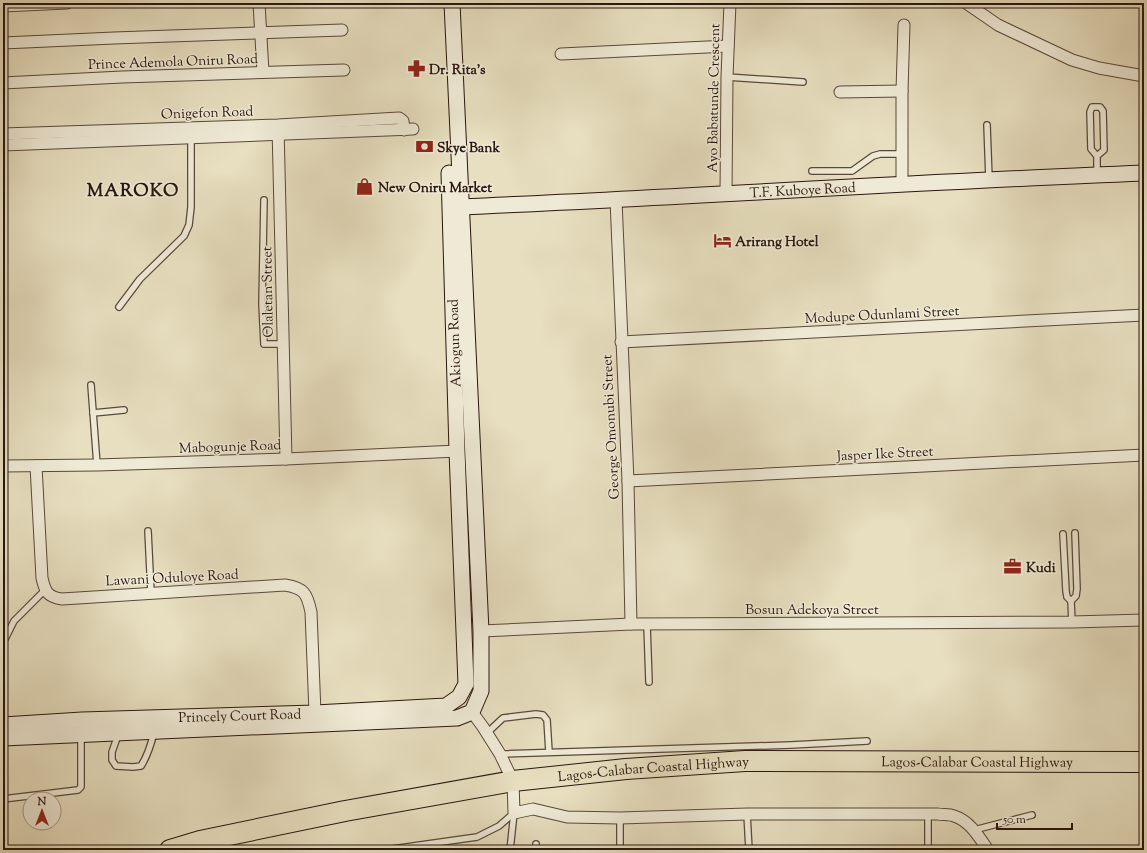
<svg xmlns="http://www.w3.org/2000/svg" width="1147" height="853" viewBox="0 0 1147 853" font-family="'Sorts Mill Goudy',serif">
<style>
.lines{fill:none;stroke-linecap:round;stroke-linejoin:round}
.lane-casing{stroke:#58483b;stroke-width:8}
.street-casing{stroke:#58483b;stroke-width:13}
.secondary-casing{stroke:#29160f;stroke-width:17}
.highway-casing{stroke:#29160f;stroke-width:22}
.lane{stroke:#efead6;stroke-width:5.5}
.street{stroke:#efead6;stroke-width:11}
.secondary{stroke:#efead6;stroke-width:15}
.highway{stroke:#e7dfc0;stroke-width:20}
.labels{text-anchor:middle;stroke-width:3;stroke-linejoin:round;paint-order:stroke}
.street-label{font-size:14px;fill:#29160f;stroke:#efead6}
.poi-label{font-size:14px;font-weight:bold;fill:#29160f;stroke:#efead6;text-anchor:start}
.district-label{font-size:18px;font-weight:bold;letter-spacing:1px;fill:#29160f;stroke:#efead6}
</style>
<rect width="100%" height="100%" fill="#e7dfc0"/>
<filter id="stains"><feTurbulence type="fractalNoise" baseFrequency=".005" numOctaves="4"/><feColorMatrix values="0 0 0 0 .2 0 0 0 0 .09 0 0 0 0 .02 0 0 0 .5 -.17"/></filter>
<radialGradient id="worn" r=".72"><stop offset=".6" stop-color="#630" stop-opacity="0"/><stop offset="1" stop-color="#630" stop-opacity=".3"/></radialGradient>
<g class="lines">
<defs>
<g id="lane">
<path d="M727,77L803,82"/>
<path d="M987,125L989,179"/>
<path d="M1097,156L1104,150L1103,111L1100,107H1092L1090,112L1091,149L1097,156V174"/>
<path d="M812,171H852L873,156L880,154H902"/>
<path d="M264,200L262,304L264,344H283"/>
<path d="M119,307L140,279L184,236L189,225L191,207V137"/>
<path d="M91,385L97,465"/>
<path d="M93,413L124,410"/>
<path d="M148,531L151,593"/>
<path d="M1063,534L1066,591L1067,597L1071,601L1072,622"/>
<path d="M1071,601L1076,596L1077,589L1075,533"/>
<path d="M647,625L649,682"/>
<path d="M3,643L14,621L45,590"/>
<path d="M487,733L503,718L536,714L543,715L547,720L549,752"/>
<path d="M118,735L112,752V760L116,766L133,767L141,766C148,755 151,745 154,732"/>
<path d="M500,754L791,745L867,741"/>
<path d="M3,799L78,790L81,787V736"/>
<path d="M747,814L749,850"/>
<path d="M928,814V850"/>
<path d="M620,818V850"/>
<path d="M974,830L1032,815"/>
<path d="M1053,849H1099V850"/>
<path d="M385,850L477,837L499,826L514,813"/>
<path d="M510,850L514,813"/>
<path d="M536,850V844"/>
</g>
<g id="street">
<path d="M259,3L263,72"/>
<path d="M966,3L998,25L1072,60L1099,68L1144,76"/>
<path d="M3,6L67,3"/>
<path d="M3,43L114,38L342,30"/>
<path d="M561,54L728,46"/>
<path d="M3,83L122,77L344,70"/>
<path d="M840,92L902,91"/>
<path d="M278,127L286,459"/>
<path d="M3,134L278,125L399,118L403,121L404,130"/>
<path d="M3,145L413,129"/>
<path d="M902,183V91L904,25"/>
<path d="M726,194L727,77L730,3"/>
<path d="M616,200L628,481L631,624"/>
<path d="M621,342L1144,315"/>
<path d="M3,466L97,465L286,459L457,451"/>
<path d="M36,466L42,578C45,591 47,597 62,599L285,585C304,588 307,593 311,612L315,713"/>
<path d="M628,481L1144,455"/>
<path d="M481,631L631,624L1072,622L1144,620"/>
<path d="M472,712L483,727L500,754L513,781L514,813L533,809L567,817L620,818L747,814H938C943,815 949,814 954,816C970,821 979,837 988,850"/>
</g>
<g id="secondary">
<path id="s1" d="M461,207C689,197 916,182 1144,173"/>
<path id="s2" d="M3,725L82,720L315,713L446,706L459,697L466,684L457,451L449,173"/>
<path d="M3,738L457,718L472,712L481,691V631L452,3"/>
</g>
<g id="highway">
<path id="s3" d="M170,850L200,841L345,811L513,781L626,769L745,761L1144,762"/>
</g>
</defs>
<use href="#lane" class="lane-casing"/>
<use href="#street" class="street-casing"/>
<use href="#secondary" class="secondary-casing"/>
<use href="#highway" class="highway-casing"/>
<use href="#lane" class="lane"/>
<use href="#street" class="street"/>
<use href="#secondary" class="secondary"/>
<use href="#highway" class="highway"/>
</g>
<defs>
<symbol id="pharmacy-bare" viewBox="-9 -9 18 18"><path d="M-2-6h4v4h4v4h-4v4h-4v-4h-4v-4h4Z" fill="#8f2418" stroke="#efead6" stroke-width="2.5" paint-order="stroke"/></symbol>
<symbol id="bank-bare" viewBox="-9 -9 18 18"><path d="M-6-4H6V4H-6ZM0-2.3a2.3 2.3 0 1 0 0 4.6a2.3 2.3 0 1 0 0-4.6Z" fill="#8f2418" stroke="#efead6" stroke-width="2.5" paint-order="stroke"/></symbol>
<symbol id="shop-bare" viewBox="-9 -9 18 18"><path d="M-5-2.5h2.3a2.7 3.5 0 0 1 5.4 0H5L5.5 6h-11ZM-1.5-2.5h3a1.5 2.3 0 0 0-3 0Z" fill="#8f2418" stroke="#efead6" stroke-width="2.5" paint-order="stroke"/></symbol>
<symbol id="hotel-bare" viewBox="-9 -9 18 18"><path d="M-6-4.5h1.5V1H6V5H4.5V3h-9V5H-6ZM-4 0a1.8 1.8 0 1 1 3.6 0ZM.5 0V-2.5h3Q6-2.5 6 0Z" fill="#8f2418" stroke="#efead6" stroke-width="2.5" paint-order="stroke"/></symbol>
<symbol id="office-bare" viewBox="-9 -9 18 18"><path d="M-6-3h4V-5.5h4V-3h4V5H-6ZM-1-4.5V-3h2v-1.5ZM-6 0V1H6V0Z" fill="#8f2418" stroke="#efead6" stroke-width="2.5" paint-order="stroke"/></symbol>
</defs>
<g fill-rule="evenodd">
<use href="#pharmacy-bare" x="404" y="56" width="25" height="25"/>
<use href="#bank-bare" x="412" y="134" width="25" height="25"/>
<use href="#shop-bare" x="352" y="174" width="25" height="25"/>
<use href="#hotel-bare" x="710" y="228" width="25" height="25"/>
<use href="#office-bare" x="1000" y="554" width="25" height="25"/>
</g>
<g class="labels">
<g class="street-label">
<text transform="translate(173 61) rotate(-2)" y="5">Prince Ademola Oniru Road</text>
<text transform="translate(713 98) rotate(-89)" y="5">Ayo Babatunde Crescent</text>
<text transform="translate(207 112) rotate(-2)" y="5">Onigefon Road</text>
<text dy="5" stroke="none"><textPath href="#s1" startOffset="342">T.F. Kuboye Road</textPath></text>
<text transform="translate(267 292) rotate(-91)" y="5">Olaletan Street</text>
<text transform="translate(882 314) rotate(-3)" y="5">Modupe Odunlami Street</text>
<text transform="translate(454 343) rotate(-92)" y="5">Akiogun Road</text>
<text transform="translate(610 427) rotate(-93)" y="5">George Omonubi Street</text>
<text transform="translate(230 446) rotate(-2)" y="5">Mabogunje Road</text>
<text transform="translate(885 453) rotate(-3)" y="5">Jasper Ike Street</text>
<text transform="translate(172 577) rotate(-3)" y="5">Lawani Oduloye Road</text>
<text x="812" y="614">Bosun Adekoya Street</text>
<text dy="5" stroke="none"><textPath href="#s2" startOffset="237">Princely Court Road</textPath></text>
<text dy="5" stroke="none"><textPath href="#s3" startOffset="815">Lagos-Calabar Coastal Highway</textPath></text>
<text dy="5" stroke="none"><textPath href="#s3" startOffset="491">Lagos-Calabar Coastal Highway</textPath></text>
</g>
<g class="poi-label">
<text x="429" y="74">Dr. Rita's</text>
<text x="437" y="152">Skye Bank</text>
<text x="378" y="192">New Oniru Market</text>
<text x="735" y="246">Arirang Hotel</text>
<text x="1026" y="572">Kudi</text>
</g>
<g class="district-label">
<text x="133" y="196">MAROKO</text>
</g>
</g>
<rect width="1147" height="853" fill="none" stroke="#e7dfc0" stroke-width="16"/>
<rect x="4" y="4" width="1139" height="845" fill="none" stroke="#29160f" stroke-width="2"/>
<rect x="8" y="8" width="1131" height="837" fill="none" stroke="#29160f"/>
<g transform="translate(42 811)"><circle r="19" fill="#efead6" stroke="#a09586"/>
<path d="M0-3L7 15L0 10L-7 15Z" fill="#8f2418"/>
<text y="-6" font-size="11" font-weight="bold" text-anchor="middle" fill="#29160f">N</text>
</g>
<path d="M997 823v6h75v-6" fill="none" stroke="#29160f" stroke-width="2"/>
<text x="1003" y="823" font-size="12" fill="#29160f" stroke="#efead6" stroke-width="3" paint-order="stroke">50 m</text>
<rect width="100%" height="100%" filter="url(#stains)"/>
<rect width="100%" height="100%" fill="url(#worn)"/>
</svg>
